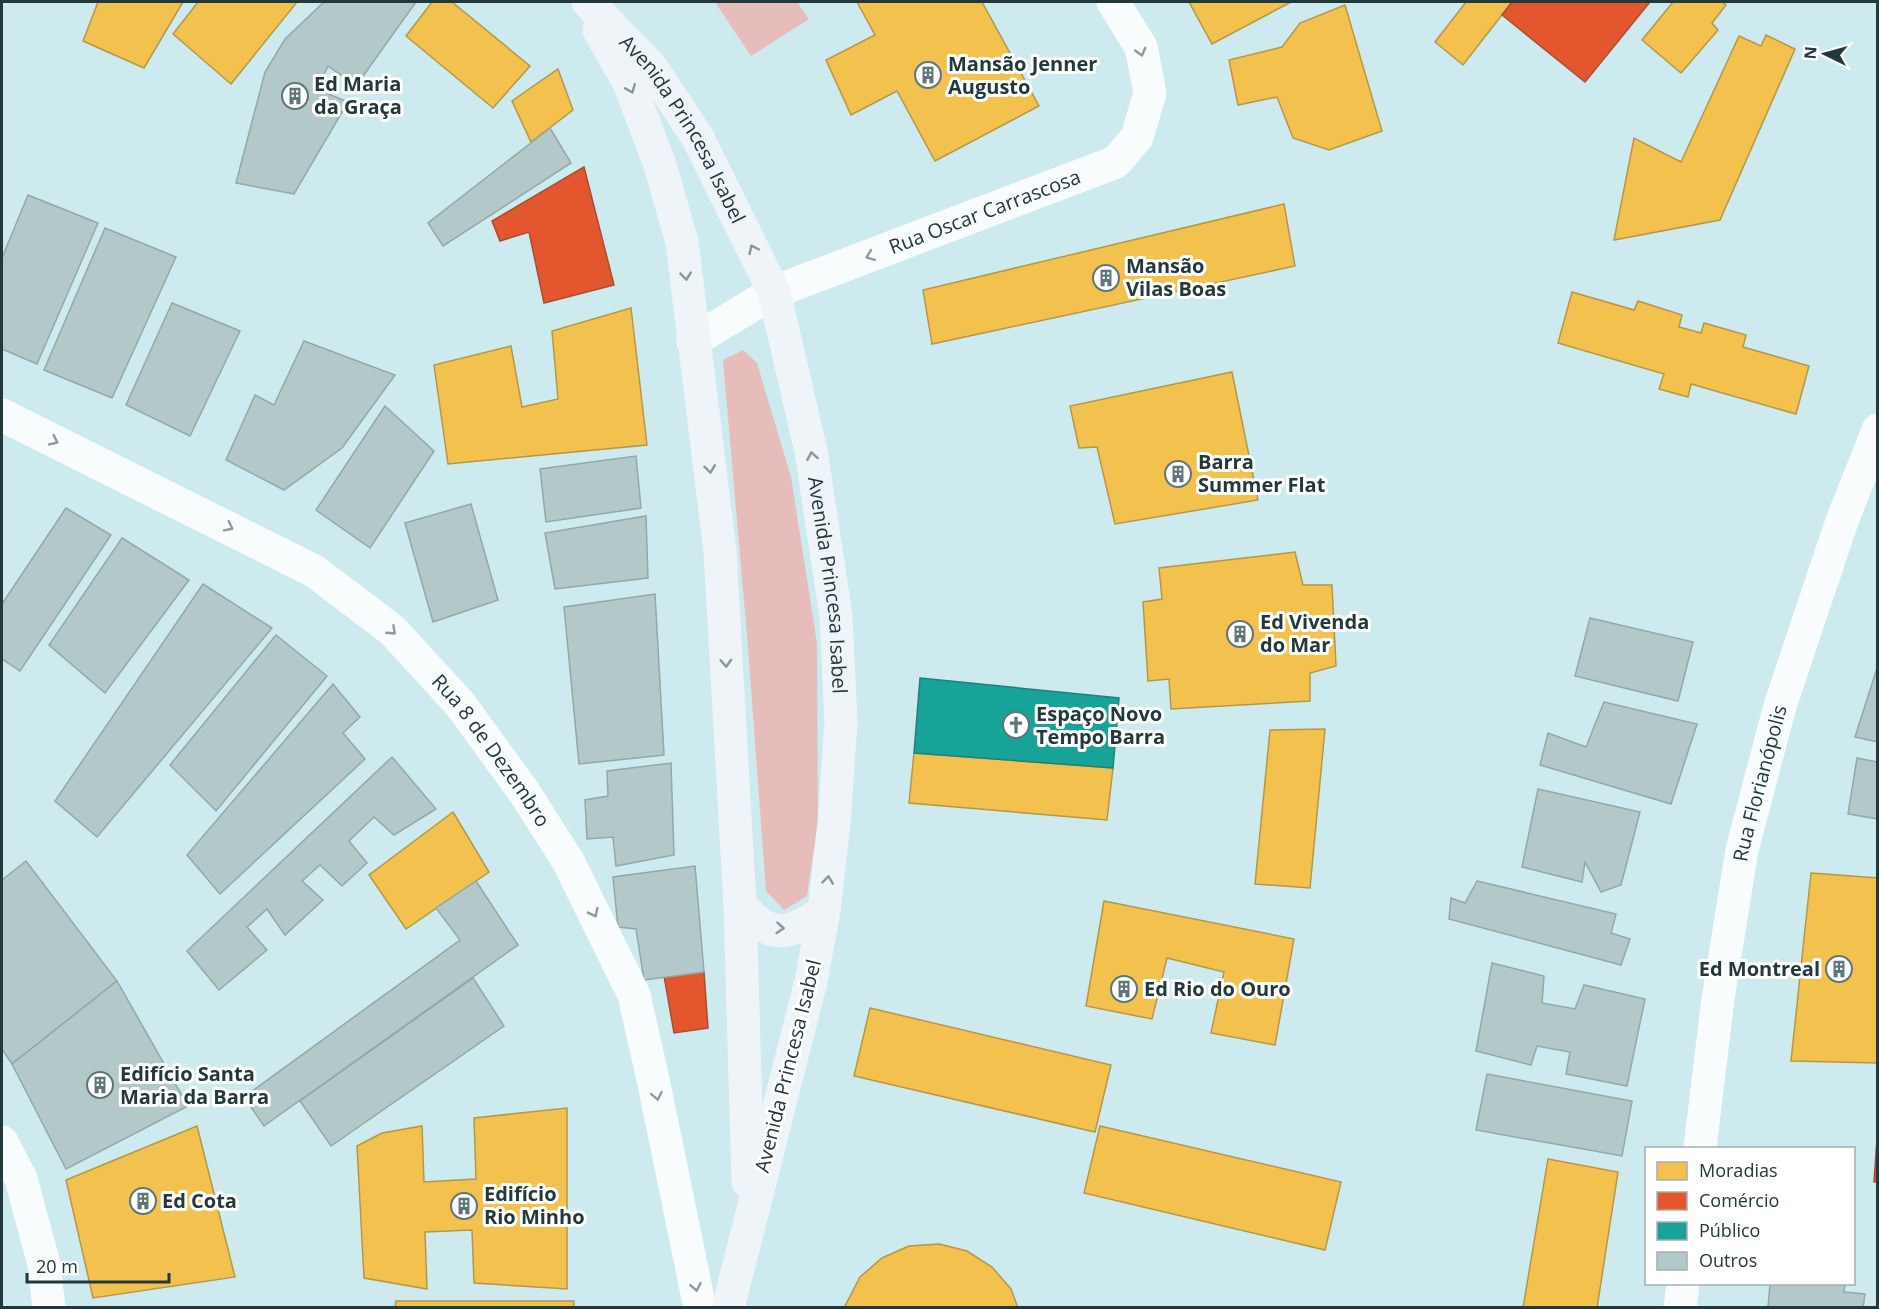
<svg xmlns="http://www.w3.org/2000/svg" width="1879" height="1309" viewBox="0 0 1879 1309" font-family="'Open Sans',sans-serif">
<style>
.green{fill:#e6bdbb}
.homes{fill:#f2c14e;stroke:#b49848;stroke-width:1.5}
.shops{fill:#e4572e;stroke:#aa4e32;stroke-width:1.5}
.public{fill:#17a398;stroke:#1b837c;stroke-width:1.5}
.building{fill:#b2c8c9;stroke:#92a8a9;stroke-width:1.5}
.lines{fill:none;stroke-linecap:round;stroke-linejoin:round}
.street{stroke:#f8fcfd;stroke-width:33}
.secondary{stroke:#eff4f8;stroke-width:33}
.oneway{stroke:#8e9a9c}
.oneway2{stroke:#89969a}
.labels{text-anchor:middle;stroke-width:6;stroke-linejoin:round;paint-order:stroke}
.poi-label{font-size:20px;font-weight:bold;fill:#23383b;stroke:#fff;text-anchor:start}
.street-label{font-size:20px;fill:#23383b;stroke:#fff}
</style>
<rect width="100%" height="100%" fill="#cdeaef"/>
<g class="green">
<path d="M715,2H797L809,19L751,56Z"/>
<path d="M743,350L757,363L791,477L817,643L818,822L807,896L784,910L766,891L748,647L723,360Z"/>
</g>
<g class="homes">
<path d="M98,2H183L144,68L83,41Z"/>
<path d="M198,2H297L231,84L173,34Z"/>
<path d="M432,2H452L530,66L493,108L406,36Z"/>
<path d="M857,2H982L1039,106L935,161L897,91L851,115L826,60L875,35Z"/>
<path d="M1189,2H1291L1212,44Z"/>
<path d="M1466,2H1512L1463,65L1435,42Z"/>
<path d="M1673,2H1722L1726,5L1712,23L1718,30L1681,73L1642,40Z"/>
<path d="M1345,5L1382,131L1329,150L1293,138L1277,97L1238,105L1229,60L1282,47L1300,23Z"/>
<path d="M1766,35L1795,49L1720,220L1614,240L1634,138L1681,162L1739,36L1761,46Z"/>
<path d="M558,69L573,110L531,142L512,101Z"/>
<path d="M1284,204L1295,266L932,344L923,290Z"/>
<path d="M1572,292L1634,310L1638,301L1682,315L1679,327L1701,333L1704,323L1746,335L1743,347L1809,366L1796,414L1691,384L1688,397L1659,389L1664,374L1558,343Z"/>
<path d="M631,308L647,445L448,464L434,365L511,346L522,407L558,399L552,331Z"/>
<path d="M1232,372L1258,500L1115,524L1097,447L1079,448L1070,406Z"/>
<path d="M1295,552L1303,585H1332L1336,666L1310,673V701L1171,709L1169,679L1148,681L1143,602L1162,599L1159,568Z"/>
<path d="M1325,729L1310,888L1255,884L1270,730Z"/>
<path d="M914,753L1113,768L1107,820L909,803Z"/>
<path d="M453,812L489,872L406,929L369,875Z"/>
<path d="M1811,873L1878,878V1063L1791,1061Z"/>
<path d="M1104,901L1294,939L1275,1045L1211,1033L1224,972L1167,958L1152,1019L1086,1006Z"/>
<path d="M870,1008L1111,1065L1095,1132L854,1076Z"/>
<path d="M567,1108V1289L474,1283L472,1230L425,1232L427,1289L364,1278L357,1146L382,1133L422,1126L424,1182L476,1179L474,1118Z"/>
<path d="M197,1126L235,1277L93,1298L66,1180Z"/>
<path d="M1100,1126L1341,1182L1325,1250L1084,1193Z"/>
<path d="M1548,1159L1618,1172L1597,1308H1523Z"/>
<path d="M939,1244L967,1251L992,1267L1011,1289L1018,1308H844L860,1277L882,1258L909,1246Z"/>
<path d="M396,1301H574V1308H395Z"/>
</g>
<g class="shops">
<path d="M1512,2H1650L1585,82L1502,15Z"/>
<path d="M584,167L614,285L544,303L529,232L500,241L492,221Z"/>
<path d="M704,972L708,1028L674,1033L664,976Z"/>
<path d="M1878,1125V1182H1874Z"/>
</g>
<path class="public" d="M920,678L1119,698L1113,768L914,753Z"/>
<g class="building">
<path d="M324,2H416L356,86L328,66L317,89L348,102L294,194L236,183L265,72L285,39Z"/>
<path d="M550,128L571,163L443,246L428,223Z"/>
<path d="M28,195L98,223L37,364L2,349V258Z"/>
<path d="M105,228L176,257L112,398L44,370Z"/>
<path d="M172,303L240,331L190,436L126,405Z"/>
<path d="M304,341L395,375L342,448L284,490L226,460L255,395L274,405Z"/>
<path d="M385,406L434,451L370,548L316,510Z"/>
<path d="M636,456L641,508L546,522L540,469Z"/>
<path d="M471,504L498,600L433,622L405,523Z"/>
<path d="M66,508L111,535L20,671L2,659V604Z"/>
<path d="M646,516L648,578L555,589L545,533Z"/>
<path d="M122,538L189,580L105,693L49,645Z"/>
<path d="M203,584L272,628L97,837L55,801Z"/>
<path d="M655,594L664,755L579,764L564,607Z"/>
<path d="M1590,618L1693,642L1678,701L1575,676Z"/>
<path d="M276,635L327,676L216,811L170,765Z"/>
<path d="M1878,665V742L1855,737Z"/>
<path d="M333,684L360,717L343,733L365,759L220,894L187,855Z"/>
<path d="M1604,702L1697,724L1671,804L1540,765L1548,733L1586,747Z"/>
<path d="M392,757L436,809L394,835L374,817L349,841L367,863L342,886L320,865L302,881L323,900L285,935L267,909L247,927L267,950L219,990L187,951Z"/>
<path d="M1857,758L1878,762V819L1848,814Z"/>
<path d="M671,763L674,855L616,866L613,837L587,839L585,800L608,796L607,771Z"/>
<path d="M1538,789L1640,812L1621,885L1601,892L1585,862L1582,882L1522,867Z"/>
<path d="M26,861L117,981L12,1064L2,1049V880Z"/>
<path d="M695,866L704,972L644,980L636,929L618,927L613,877Z"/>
<path d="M476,881L518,945L264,1126L244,1097L460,940L436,908Z"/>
<path d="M1477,881L1616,914L1611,933L1630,939L1621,965L1449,919L1451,898L1465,903Z"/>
<path d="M1492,963L1544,976L1542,1003L1575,1009L1584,985L1645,999L1627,1086L1566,1074L1570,1052L1537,1046L1531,1065L1476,1051Z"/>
<path d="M473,978L504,1026L331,1146L300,1101Z"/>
<path d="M117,981L188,1106L66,1169L12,1064Z"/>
<path d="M1487,1074L1632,1101L1622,1156L1476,1130Z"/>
<path d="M1770,1284H1845L1844,1292L1865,1294L1863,1308H1768Z"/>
</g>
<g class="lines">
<g class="street">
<path id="s1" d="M693,341L774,292L1116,162L1137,137L1150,93L1141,47L1113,2"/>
<path id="s2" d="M2,415L314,571L392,630L460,704L524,792L568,861L634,995L654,1084L700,1308"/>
<path d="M2,1142L21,1179L44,1264L49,1308"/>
<path id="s3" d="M1700,1148L1718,999L1742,850L1780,706L1842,521L1878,430"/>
<path d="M1680,1308L1683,1284"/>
</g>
<g class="secondary">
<path id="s4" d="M588,2L652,68L698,138L774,292L811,451L836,616L841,722L834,823L824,911L811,981L728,1308"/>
<path d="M599,30L629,83L660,165L682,242L720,551L740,905L748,1182"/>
<path d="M740,905C747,912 754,920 762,925C784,939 806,924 824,911"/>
</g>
</g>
<defs><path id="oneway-chevron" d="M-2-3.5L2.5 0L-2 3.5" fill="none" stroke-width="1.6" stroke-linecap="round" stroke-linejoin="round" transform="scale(1.5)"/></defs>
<g class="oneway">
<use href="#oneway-chevron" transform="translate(1141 52) rotate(75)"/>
<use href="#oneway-chevron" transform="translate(870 256) rotate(159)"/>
<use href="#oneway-chevron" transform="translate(54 441) rotate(26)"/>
<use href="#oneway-chevron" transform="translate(229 527) rotate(27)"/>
<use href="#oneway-chevron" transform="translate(392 631) rotate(43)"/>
<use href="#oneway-chevron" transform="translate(594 913) rotate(64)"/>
<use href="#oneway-chevron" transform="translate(657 1096) rotate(79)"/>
<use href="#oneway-chevron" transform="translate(696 1287) rotate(79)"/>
</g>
<g class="oneway2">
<use href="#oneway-chevron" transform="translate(631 89) rotate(68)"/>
<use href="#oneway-chevron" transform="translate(753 249) rotate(-115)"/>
<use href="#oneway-chevron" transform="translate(686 276) rotate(84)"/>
<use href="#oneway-chevron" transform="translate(812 456) rotate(-100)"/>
<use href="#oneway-chevron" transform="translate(710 469) rotate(83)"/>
<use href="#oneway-chevron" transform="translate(726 663) rotate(87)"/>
<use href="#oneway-chevron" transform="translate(828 880) rotate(-83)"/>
<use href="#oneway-chevron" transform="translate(780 928) rotate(4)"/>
</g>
<defs>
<symbol id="building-ring" viewBox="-11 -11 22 22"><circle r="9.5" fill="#fff" stroke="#5e767a" stroke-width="1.5"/><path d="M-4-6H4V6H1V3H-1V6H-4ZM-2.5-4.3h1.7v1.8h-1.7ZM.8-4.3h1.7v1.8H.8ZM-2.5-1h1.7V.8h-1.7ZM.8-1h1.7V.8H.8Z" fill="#5e767a"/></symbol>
<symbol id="church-ring" viewBox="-11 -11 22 22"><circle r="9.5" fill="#fff" stroke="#5e767a" stroke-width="1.5"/><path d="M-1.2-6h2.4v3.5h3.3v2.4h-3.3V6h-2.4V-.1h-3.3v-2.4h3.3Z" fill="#5e767a"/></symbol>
</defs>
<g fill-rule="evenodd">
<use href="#building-ring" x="913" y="60" width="30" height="30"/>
<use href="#building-ring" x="280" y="81" width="30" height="30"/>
<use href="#building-ring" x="1091" y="263" width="30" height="30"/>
<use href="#building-ring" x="1163" y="459" width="30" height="30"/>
<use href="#building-ring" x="1225" y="619" width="30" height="30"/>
<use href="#church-ring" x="1001" y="710" width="30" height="30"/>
<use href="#building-ring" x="1824" y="954" width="30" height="30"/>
<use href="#building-ring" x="1109" y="974" width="30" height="30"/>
<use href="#building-ring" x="85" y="1070" width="30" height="30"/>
<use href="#building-ring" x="128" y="1186" width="30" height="30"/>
<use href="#building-ring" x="449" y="1191" width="30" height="30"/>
</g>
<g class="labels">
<g class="poi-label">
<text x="948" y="71">Mansão Jenner<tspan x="948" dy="23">Augusto</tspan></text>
<text x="314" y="91">Ed Maria<tspan x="314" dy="23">da Graça</tspan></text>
<text x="1126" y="273">Mansão<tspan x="1126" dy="23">Vilas Boas</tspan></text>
<text x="1198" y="469">Barra<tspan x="1198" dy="23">Summer Flat</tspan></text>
<text x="1260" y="629">Ed Vivenda<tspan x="1260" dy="23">do Mar</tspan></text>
<text x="1036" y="721">Espaço Novo<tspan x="1036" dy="23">Tempo Barra</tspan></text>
<text x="1820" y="976" text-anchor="end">Ed Montreal</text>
<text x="1144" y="996">Ed Rio do Ouro</text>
<text x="120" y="1081">Edifício Santa<tspan x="120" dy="23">Maria da Barra</tspan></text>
<text x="484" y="1201">Edifício<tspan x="484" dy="23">Rio Minho</tspan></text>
<text x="162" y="1208">Ed Cota</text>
</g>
<g class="street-label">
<text dy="7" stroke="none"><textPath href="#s4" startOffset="160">Avenida Princesa Isabel</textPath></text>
<text dy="7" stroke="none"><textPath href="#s1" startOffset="320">Rua Oscar Carrascosa</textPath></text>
<text dy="7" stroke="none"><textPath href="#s4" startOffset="646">Avenida Princesa Isabel</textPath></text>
<text dy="7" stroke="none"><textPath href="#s2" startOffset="603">Rua 8 de Dezembro</textPath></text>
<text dy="7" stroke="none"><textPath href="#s3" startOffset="370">Rua Florianópolis</textPath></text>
<text transform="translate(788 1066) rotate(-76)" y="7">Avenida Princesa Isabel</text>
</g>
</g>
<rect width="1879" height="1309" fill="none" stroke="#23383b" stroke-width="6"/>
<rect x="1645" y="1147" width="210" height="138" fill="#ffffff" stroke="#a7afb1" stroke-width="1.5"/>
<rect x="1657" y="1162" width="30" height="18" fill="#f2c14e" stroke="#a7afb1" stroke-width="1.5"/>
<text x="1699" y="1177" font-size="18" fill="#23383b">Moradias</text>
<rect x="1657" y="1192" width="30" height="18" fill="#e4572e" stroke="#a7afb1" stroke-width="1.5"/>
<text x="1699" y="1207" font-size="18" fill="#23383b">Comércio</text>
<rect x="1657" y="1222" width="30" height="18" fill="#17a398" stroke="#a7afb1" stroke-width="1.5"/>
<text x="1699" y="1237" font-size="18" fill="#23383b">Público</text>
<rect x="1657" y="1252" width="30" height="18" fill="#b2c8c9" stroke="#a7afb1" stroke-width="1.5"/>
<text x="1699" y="1267" font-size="18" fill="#23383b">Outros</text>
<g transform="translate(1825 54) rotate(275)" stroke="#ffffff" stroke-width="4.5" paint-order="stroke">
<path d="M0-4.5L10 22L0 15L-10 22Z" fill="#23383b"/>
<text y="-9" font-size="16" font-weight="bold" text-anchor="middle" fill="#23383b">N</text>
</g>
<path d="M27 1273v9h142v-9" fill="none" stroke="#23383b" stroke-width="3"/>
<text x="36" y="1273" font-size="18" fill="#23383b" stroke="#ffffff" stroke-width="4.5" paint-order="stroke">20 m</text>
</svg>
